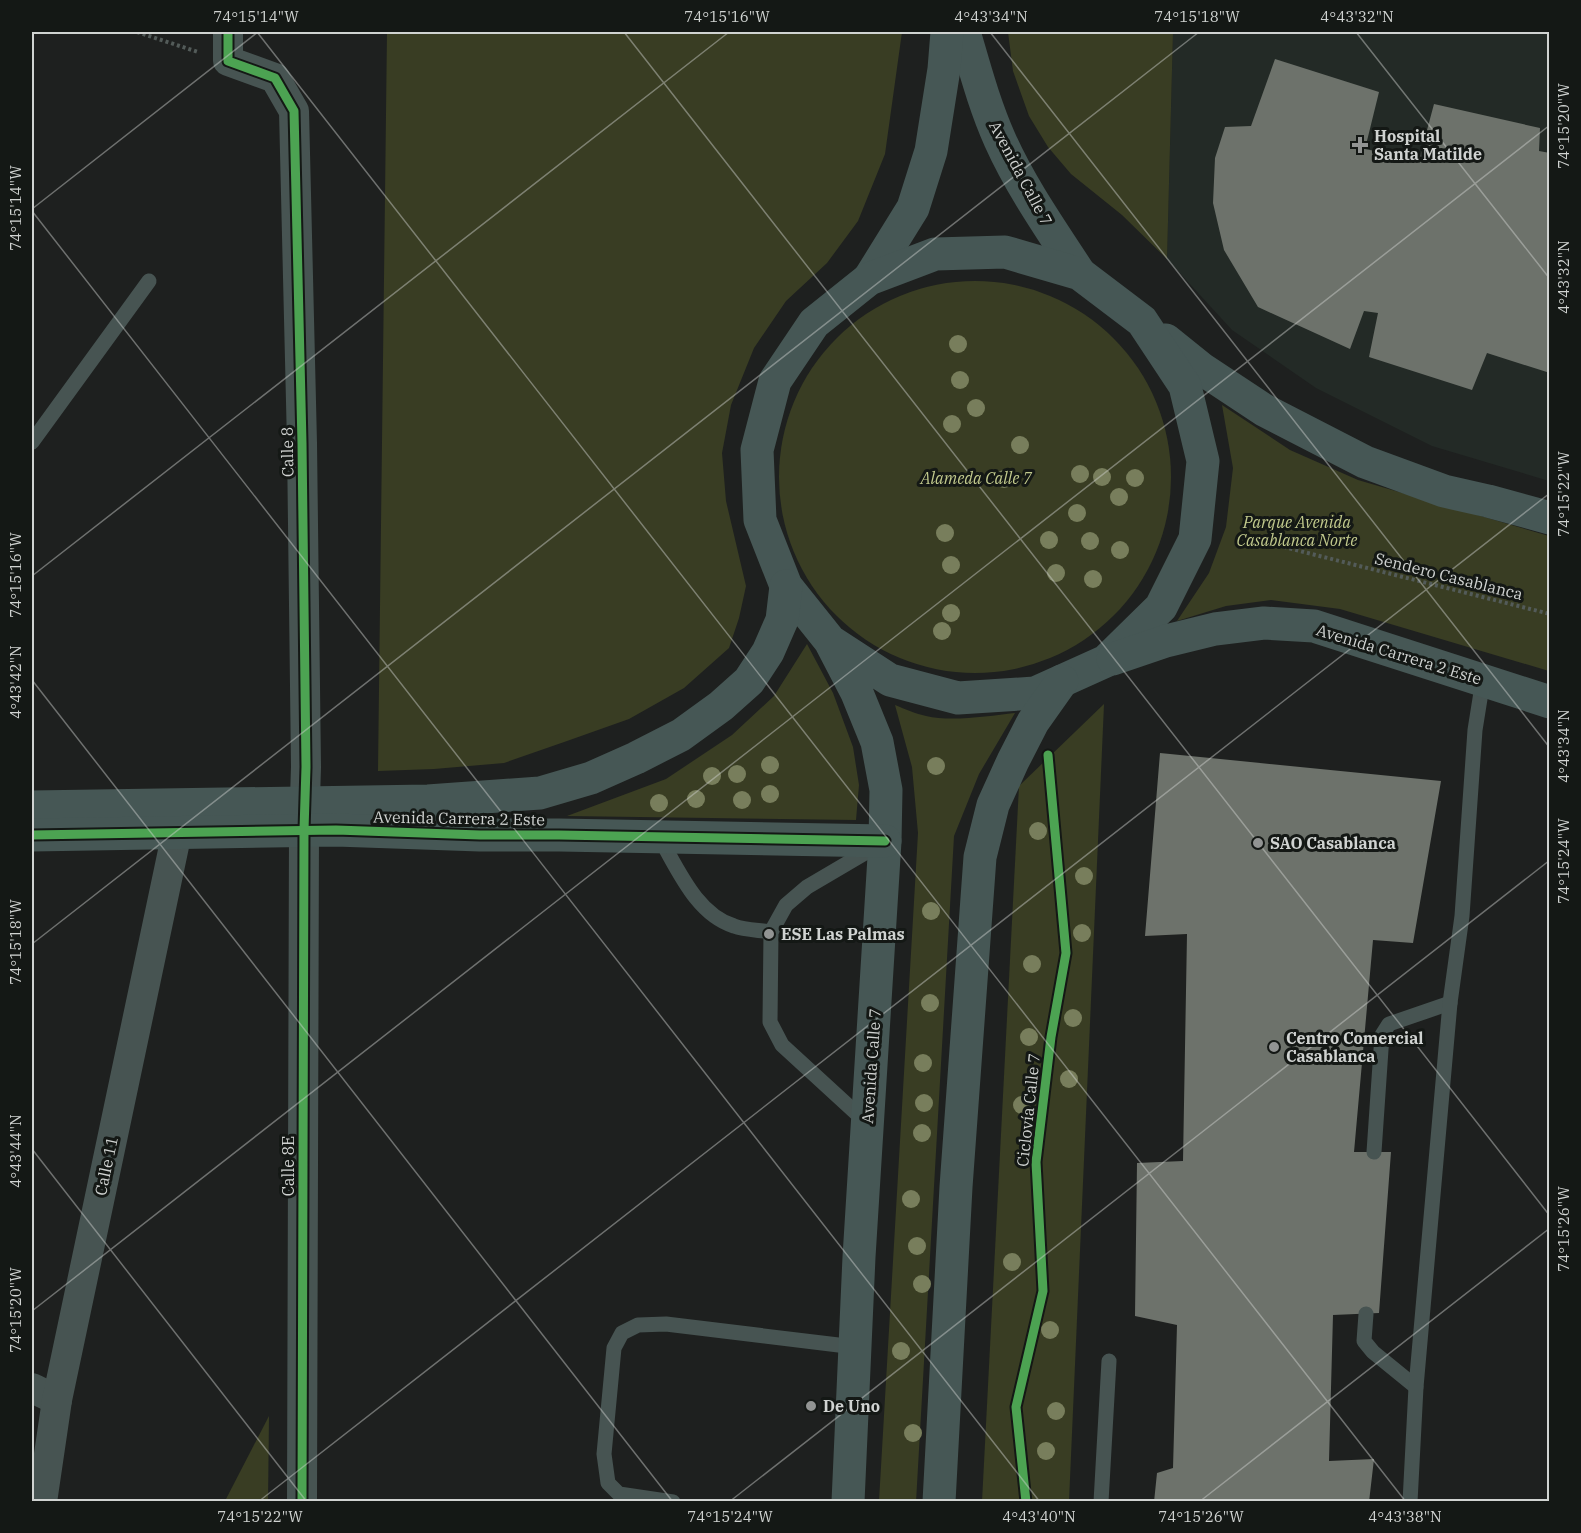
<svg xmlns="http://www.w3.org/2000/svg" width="1581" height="1533" viewBox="0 0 1581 1533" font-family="'IBM Plex Serif',serif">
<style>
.built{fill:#232a26}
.green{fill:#393d23}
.building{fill:#6d726b}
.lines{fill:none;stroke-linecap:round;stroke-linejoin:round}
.path{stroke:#535b59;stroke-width:4;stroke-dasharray:3 3;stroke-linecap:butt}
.lane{stroke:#475452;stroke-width:15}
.street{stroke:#475452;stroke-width:30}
.secondary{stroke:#465755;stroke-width:33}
.cycleway-casing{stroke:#141815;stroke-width:13}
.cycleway{stroke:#4ca352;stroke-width:9}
.tree{fill:#787e5c}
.ticks{fill:none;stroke:#d0d3d1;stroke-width:1.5;stroke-opacity:0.45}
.poi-dot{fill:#929493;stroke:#141815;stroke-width:2}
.labels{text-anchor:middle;stroke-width:6;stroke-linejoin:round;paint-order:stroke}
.poi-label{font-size:16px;font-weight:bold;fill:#d0d3d1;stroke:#141815;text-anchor:start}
.street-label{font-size:16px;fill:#d0d3d1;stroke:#141815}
.park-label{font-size:16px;font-style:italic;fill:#c2ca8d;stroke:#141815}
.neatline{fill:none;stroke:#d0d3d1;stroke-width:2}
.ticks-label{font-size:15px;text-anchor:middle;fill:#d0d3d1}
</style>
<rect width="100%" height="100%" fill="#1e201f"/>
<path class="built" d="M1173,32H1549V481L1432,446L1316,388L1232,330L1167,259Z"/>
<g class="green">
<path d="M387,32H902L885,154L858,221L827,263L786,301L754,348L731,405L722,453L726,501L746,586L739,618L729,648L684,688L629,719L567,741L504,763L434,769L378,771Z"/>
<path d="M1008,32H1173L1167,259L1122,215L1071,174L1048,147L1029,116L1013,71Z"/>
<circle cx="975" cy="477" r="196"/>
<path d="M1222,405L1290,450L1358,480L1549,536V671L1340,609L1271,600L1226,606L1177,621L1209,573L1226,527L1233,468Z"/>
<path d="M807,644L833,693L853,747L859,785L856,820L567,816L666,779L732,735L774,696Z"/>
<path d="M1104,704L1069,1501L982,1502L1019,786Z"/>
<path d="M895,705C905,709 916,714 926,716C951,722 989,716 1015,713L979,774L954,836L916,1502L879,1501L918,833L912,767Z"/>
<path d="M269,1416L268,1501H225Z"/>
</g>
<g class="building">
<path d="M1275,59L1379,92L1365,149L1419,160L1434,104L1540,128L1539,151L1550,153V373L1487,353L1472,390L1369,357L1378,313L1364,311L1350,349L1258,307L1224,250L1213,203L1215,158L1225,127L1251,126Z"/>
<path d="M1160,753L1441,781L1413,943L1373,940L1354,1152H1391L1379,1313L1333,1315L1329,1461L1374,1459L1369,1502H1154L1157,1473L1173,1468L1177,1325L1135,1316L1137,1163L1183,1161L1187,934L1145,936Z"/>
</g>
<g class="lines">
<g class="path">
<path d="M137,32L198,52"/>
<path d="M1272,544L1550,614"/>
</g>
<g class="lane">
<path d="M32,442L149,281"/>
<path d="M659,837C678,869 696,914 734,926C745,930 759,930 771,932"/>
<path d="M867,1123L782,1045L770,1022L771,932L786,905L807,887L875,847"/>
<path d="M1374,1152L1382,1035L1389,1024L1450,1003"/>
<path d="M1366,1314L1364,1341L1373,1352L1416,1387"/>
<path d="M673,1502L619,1494L608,1483L604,1454L614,1348L622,1333L638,1325L666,1324L855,1347"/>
<path d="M1101,1502L1109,1361"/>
<path d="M1410,1502L1416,1387L1450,1003L1462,916L1475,730L1483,680"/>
</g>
<g class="street">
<path d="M228,32V61L275,78L294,111L302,443L306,767L304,830L302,1502"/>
<path d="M32,1388L57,1400"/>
<path d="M42,1502L57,1400L177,832"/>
</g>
<g class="secondary">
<path d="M964,32C975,69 984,104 1000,140C1021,187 1052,231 1080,274"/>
<path d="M869,279L913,208L931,151L944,69L947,32"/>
<path d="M1166,340L1202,369L1264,410L1365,462L1444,491L1488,501L1550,518"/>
<path d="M830,641L890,680L958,698L1035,693L1106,661L1161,607L1195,539L1203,461L1185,386L1142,321L1080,274L1005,252L935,254L869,279L814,323L775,381L757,450L760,520L786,586L830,641L857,693L877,742L886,790L885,841L859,1257L848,1502"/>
<path d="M1113,659L1166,641L1215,629L1264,623L1314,626L1550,702"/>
<path d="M32,807L428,801L540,793L591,778L636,758L681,735L721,706L749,681L768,652L782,620L786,586"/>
<path d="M32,835L336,830L480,835H559L885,841"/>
<path d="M939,1502L956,1187L980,857L993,805L1013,761L1033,722L1062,681"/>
</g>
<defs>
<g id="cycleway">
<path d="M228,32V61L275,78L294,111L302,443L306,767L304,830L302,1502"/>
<path d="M32,835L336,830L480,835H559L885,841"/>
<path d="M1026,1502L1016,1407L1043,1291L1036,1162L1051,1037L1066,953L1048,755"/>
</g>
</defs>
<use href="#cycleway" class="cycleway-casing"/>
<use href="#cycleway" class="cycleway"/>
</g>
<g class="tree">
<circle cx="958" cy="344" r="9"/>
<circle cx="960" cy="380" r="9"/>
<circle cx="976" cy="408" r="9"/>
<circle cx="952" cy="424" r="9"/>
<circle cx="1020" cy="445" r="9"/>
<circle cx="1080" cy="474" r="9"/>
<circle cx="1102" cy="477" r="9"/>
<circle cx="1135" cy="478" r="9"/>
<circle cx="1004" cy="479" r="9"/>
<circle cx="1119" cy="497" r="9"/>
<circle cx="1077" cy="513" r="9"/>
<circle cx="945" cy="533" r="9"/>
<circle cx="1049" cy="540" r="9"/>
<circle cx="1090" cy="541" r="9"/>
<circle cx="1120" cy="550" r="9"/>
<circle cx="951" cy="565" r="9"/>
<circle cx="1056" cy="573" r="9"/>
<circle cx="1093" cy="579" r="9"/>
<circle cx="951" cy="613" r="9"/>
<circle cx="942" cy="631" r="9"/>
<circle cx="770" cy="765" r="9"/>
<circle cx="936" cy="766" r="9"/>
<circle cx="737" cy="774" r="9"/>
<circle cx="712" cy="776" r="9"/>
<circle cx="770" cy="794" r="9"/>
<circle cx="696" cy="799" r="9"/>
<circle cx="742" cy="800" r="9"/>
<circle cx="659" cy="803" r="9"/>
<circle cx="1038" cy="831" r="9"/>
<circle cx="1084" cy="876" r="9"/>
<circle cx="931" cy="911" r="9"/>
<circle cx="1082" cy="933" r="9"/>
<circle cx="1032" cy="964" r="9"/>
<circle cx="930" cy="1003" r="9"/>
<circle cx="1073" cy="1018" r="9"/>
<circle cx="1029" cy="1037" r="9"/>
<circle cx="923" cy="1063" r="9"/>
<circle cx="1069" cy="1079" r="9"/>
<circle cx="924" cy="1103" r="9"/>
<circle cx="1022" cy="1105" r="9"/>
<circle cx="922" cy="1133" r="9"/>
<circle cx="911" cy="1199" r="9"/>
<circle cx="917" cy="1246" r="9"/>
<circle cx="1012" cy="1262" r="9"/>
<circle cx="922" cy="1284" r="9"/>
<circle cx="1050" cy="1330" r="9"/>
<circle cx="901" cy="1351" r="9"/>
<circle cx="1056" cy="1411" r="9"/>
<circle cx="913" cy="1433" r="9"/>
<circle cx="1046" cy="1451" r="9"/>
</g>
<path class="ticks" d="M257,32L1406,1502M624,32L1550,1216M990,32L1550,748M1356,32L1550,279M32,209L258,32M32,211L1040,1502M32,576L729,32M32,680L673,1502M32,944L1199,32M32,1149L307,1502M32,1311L1550,125M258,1502L1550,493M729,1502L1550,860M1199,1502L1550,1228"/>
<g class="poi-dot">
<path d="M1357 136h6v6h6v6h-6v6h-6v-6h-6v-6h6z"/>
<circle cx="1258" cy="843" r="6"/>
<circle cx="769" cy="934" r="6"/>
<circle cx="1274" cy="1047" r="6"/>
<circle cx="811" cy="1406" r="6"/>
</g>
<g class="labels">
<g class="poi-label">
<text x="1374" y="142">Hospital<tspan x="1374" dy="18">Santa Matilde</tspan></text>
<text x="1270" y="849">SAO Casablanca</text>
<text x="781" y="940">ESE Las Palmas</text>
<text x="1286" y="1044">Centro Comercial<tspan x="1286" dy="18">Casablanca</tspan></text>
<text x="823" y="1412">De Uno</text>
</g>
<g class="street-label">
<text transform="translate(1021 173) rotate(62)" y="6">Avenida Calle 7</text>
<text transform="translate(287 452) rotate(-91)" y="6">Calle 8</text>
<text transform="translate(1449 576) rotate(14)" y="6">Sendero Casablanca</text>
<text transform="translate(1399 654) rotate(17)" y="6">Avenida Carrera 2 Este</text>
<text transform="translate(459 818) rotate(1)" y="6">Avenida Carrera 2 Este</text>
<text transform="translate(871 1066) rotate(-86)" y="6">Avenida Calle 7</text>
<text transform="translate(1028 1110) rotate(-84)" y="6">Ciclovía Calle 7</text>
<text transform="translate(106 1166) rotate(-78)" y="6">Calle 11</text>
<text transform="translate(288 1166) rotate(-90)" y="6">Calle 8E</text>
</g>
<g class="park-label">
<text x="976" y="484">Alameda Calle 7</text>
<text x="1297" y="528">Parque Avenida<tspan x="1297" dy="18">Casablanca Norte</tspan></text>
</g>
</g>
<rect width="1581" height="1533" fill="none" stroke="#141815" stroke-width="66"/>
<rect x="33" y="33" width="1515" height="1467" class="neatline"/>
<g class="ticks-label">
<text x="256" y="22">74°15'14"W</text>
<text x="727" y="22">74°15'16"W</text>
<text x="991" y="22">4°43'34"N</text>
<text x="1197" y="22">74°15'18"W</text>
<text x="1357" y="22">4°43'32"N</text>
<text transform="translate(1564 126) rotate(-90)" y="5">74°15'20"W</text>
<text transform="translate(16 208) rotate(-90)" y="5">74°15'14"W</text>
<text transform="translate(1564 277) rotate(-90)" y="5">4°43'32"N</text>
<text transform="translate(1564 494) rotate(-90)" y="5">74°15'22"W</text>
<text transform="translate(16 575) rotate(-90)" y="5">74°15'16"W</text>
<text transform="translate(16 682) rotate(-90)" y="5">4°43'42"N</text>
<text transform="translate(1564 746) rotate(-90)" y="5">4°43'34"N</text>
<text transform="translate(1564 861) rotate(-90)" y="5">74°15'24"W</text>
<text transform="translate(16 942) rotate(-90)" y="5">74°15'18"W</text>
<text transform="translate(16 1151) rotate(-90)" y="5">4°43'44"N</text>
<text transform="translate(1564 1229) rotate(-90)" y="5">74°15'26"W</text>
<text transform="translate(16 1310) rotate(-90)" y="5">74°15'20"W</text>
<text x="260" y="1522">74°15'22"W</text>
<text x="730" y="1522">74°15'24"W</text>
<text x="1039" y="1522">4°43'40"N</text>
<text x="1201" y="1522">74°15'26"W</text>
<text x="1405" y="1522">4°43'38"N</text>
</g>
</svg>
